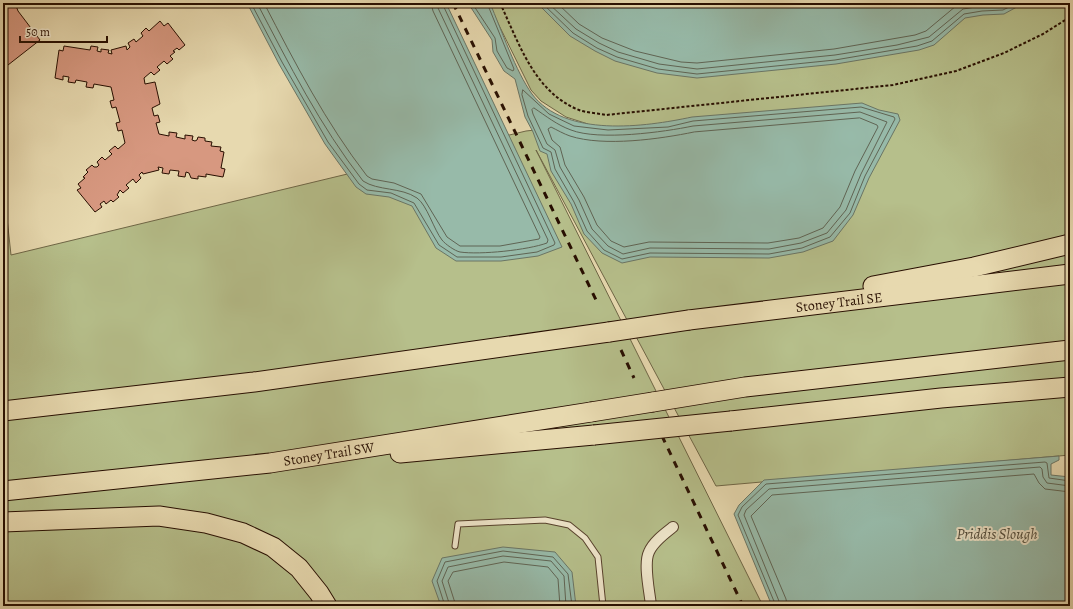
<svg xmlns="http://www.w3.org/2000/svg" width="1073" height="609" viewBox="0 0 1073 609" font-family="Alegreya,serif">
<style>
.green{fill:#b6bf8b;stroke:#6e6646}
.water{fill:#97baa9;stroke:#6a7565}
.lines{fill:none;stroke-linecap:round;stroke-linejoin:round}
.shore{stroke:#5f6454;stroke-width:1}
.building{fill:#d79880;stroke:#270e00}
.lane-casing{stroke:#57412c;stroke-width:7}
.street-casing{stroke:#57412c;stroke-width:12}
.highway-casing{stroke:#270e00;stroke-width:21}
.path{stroke:#270e00;stroke-width:2;stroke-dasharray:3 2;stroke-linecap:butt}
.lane{stroke:#efe6cb;stroke-width:5}
.street{stroke:#efe6cb;stroke-width:10}
.highway{stroke:#e7d9af;stroke-width:19}
.rail{stroke:#270e00;stroke-width:3;stroke-dasharray:7 7;stroke-linecap:butt}
.highway-bridge-casing{stroke:#270e00;stroke-width:21;stroke-linecap:butt}
.highway-bridge{stroke:#e7d9af;stroke-width:19}
.labels{text-anchor:middle;stroke-width:4;stroke-linejoin:round;paint-order:stroke}
.street-label{font-size:14px;fill:#270e00;stroke:#efe6cb}
.water-label{font-size:15px;font-style:italic;fill:#4e4a3b;stroke:#efe6cb}
</style>
<rect width="100%" height="100%" fill="#e7d9af"/>
<filter id="stains"><feTurbulence type="fractalNoise" baseFrequency=".005" numOctaves="4"/><feColorMatrix values="0 0 0 0 .2 0 0 0 0 .09 0 0 0 0 .02 0 0 0 .5 -.17"/></filter>
<radialGradient id="worn" r=".72"><stop offset=".6" stop-color="#630" stop-opacity="0"/><stop offset="1" stop-color="#630" stop-opacity=".3"/></radialGradient>
<path class="green" d="M488,3H1070V455L716,486L536,150L763,606H3V181L11,255L526,131L588,124L566,117L541,101L531,90Z"/>
<g class="water">
<path d="M247,3H446L562,247L538,256L501,261H456L436,248L412,206L389,197L366,194L356,187L325,144L279,64Z"/>
<path d="M468,3H490C501,29 516,72 532,94C565,138 645,127 692,117L862,103L879,110L898,114L900,120L869,178L853,215L833,241L803,252L769,258L650,257L622,263L602,253L584,234L571,204L551,171L547,154L540,151L533,132L525,117L515,79L504,71L493,52L492,40Z"/>
<path d="M537,3H1024L1004,14L983,15L965,18L934,45L919,50L836,64L697,78L657,73L615,61L595,51L570,36Z"/>
<path d="M1059,456V460L1051,464V475L1070,477V606H772L734,514L739,505L764,480Z"/>
<path d="M503,547L555,552L572,572L576,606H441L432,581L442,558Z"/>
</g>
<g class="lines">
<g class="shore">
<path d="M251,3L282,62L328,142L359,184L367,190L391,193L414,203L439,245L457,257H501L537,252L554,245L555,243L442,3"/>
<path d="M257,3C289,64 320,126 363,181C378,191 401,187 417,198C427,205 434,230 442,240C445,244 455,251 460,252C480,255 528,250 547,243L548,240L438,8L437,3"/>
<path d="M264,3C295,63 326,123 367,176L372,179L394,183L421,194L447,237L460,246H500L539,239L540,237L433,11L431,3"/>
<path d="M472,3L495,38L497,51L507,68L513,71L514,69L487,3"/>
<path d="M542,3L573,33L597,48L617,57L658,69L697,74L835,60L917,46L932,41L964,14L982,11L1003,10L1017,3"/>
<path d="M548,3L576,29L599,43L618,52L659,64L697,69L835,55L897,45L929,37L963,9L982,6H1002L1008,3"/>
<path d="M557,3L579,24L602,38L635,51L681,62L697,63L834,49L915,35L926,31L956,6L963,3"/>
<path d="M523,90L549,114L574,126L608,130L668,127L693,121L861,107L894,117L895,119L865,176L850,213L830,237L802,248L769,254L650,253L622,259L604,250L587,231L574,202L555,169L551,152L543,148L528,116L522,95Z"/>
<path d="M534,108C546,116 557,125 571,130C599,141 664,132 693,126L860,112L887,122L861,174L846,210L827,233L801,243L769,249L650,248L623,254L608,246L592,229L579,200L560,167L555,150L547,144L533,114L532,110Z"/>
<path d="M860,118L877,125L878,127L855,171L840,207L823,228L799,238L768,243L649,242L624,247L611,241L597,225L584,197L565,165L560,147L552,140L548,129L551,127C557,130 564,134 570,136C604,147 660,139 694,132Z"/>
<path d="M445,606L437,581L445,562L503,551L553,557L568,574L572,606"/>
<path d="M450,606L442,581L448,567L503,556L551,561L564,576L566,606"/>
<path d="M456,606L448,581L453,572L504,562L548,567L558,579L560,606"/>
<path d="M776,606L738,515L742,507L766,484L1045,462L1047,463L1049,478L1070,481"/>
<path d="M781,606L744,515L746,510L769,489L1040,467L1042,469L1043,477L1047,483L1070,486"/>
<path d="M787,606L786,599L751,516L772,495L1034,474L1039,483L1045,489L1070,492"/>
</g>
</g>
<g class="building">
<path d="M3,3H15L18,11L40,40L8,65L3,58Z"/>
<path d="M160,21L164,26L168,23L185,45L179,50L177,48L173,51L175,52L170,56L173,59L167,64L164,61L157,67L160,70L154,75L151,72L144,78L145,84L155,82L160,104L152,108L154,116L158,115L160,122L156,123L159,134L169,136V132L177,133L176,137L185,139V135L193,136L192,140L195,141L197,140L198,137L205,138V141L212,142L211,146L221,147L220,151L224,152L221,168L225,169L223,177L206,174V177L198,176V179L191,178L189,173L186,172L185,177L178,176L179,171L170,170L169,174L162,173L163,168L158,167L159,170L143,174L142,172L139,175L141,178L136,183L133,179L126,185L129,188L123,193L120,190L117,195L119,197L113,202L111,200L106,204L104,201L100,204L102,207L95,212L77,190L81,188L78,184L85,178L83,177L88,172L86,170L92,165L94,167H97L99,165L97,162L102,157L105,160L112,154L109,151L115,146L118,149L125,143L122,130L118,131L116,123L120,122L116,107L112,108L110,101L114,100L111,87L94,84L93,88L86,87L87,82L76,80L75,83L68,82L69,77L63,76V80L55,78L59,50L63,51L64,46L90,50L91,46L98,47L97,51L101,52V49L109,50L108,53L112,54L111,50L126,46L127,50L130,47L128,43L134,39L136,42L143,36L141,33L146,28L149,31Z"/>
</g>
<g class="lines">
<defs>
<path id="lane" d="M455,546L458,524L545,520L569,525L585,538L598,557L603,606"/>
<path id="street" d="M651,606C650,593 643,564 649,552C653,542 664,534 673,527"/>
<g id="highway">
<path d="M873,286L974,267L1070,244"/>
<path id="s1" d="M689,320L1070,274"/>
<path d="M653,402L745,387L1070,350"/>
<path d="M3,411L254,382L609,332"/>
<path d="M731,421L941,398L1070,387"/>
<path d="M400,453L594,435"/>
<path id="s2" d="M3,491L270,463L591,412"/>
<path d="M3,522L159,516L206,523L243,533L273,547L299,568L319,593L327,606"/>
</g>
</defs>
<use href="#lane" class="lane-casing"/>
<use href="#street" class="street-casing"/>
<use href="#highway" class="highway-casing"/>
<path class="path" d="M500,3C519,43 534,92 579,110C587,113 597,113 606,115L893,85L956,71L1004,53L1043,34L1070,17"/>
<use href="#lane" class="lane"/>
<use href="#street" class="street"/>
<use href="#highway" class="highway"/>
<g class="rail">
<path d="M453,3L597,302"/>
<path d="M621,350L634,378"/>
<path d="M662,436L743,606"/>
</g>
<defs>
<g id="highway-bridge">
<path d="M609,332L689,320"/>
<path d="M591,412L653,402"/>
<path d="M594,435L731,421"/>
</g>
</defs>
<use href="#highway-bridge" class="highway-bridge-casing"/>
<use href="#highway-bridge" class="highway-bridge"/>
</g>
<g class="labels">
<g class="street-label">
<text dy="5" stroke="none"><textPath href="#s1" startOffset="151">Stoney Trail SE</textPath></text>
<text dy="5" stroke="none"><textPath href="#s2" startOffset="328">Stoney Trail SW</textPath></text>
</g>
<g class="water-label">
<text x="997" y="539">Priddis Slough</text>
</g>
</g>
<rect width="1073" height="609" fill="none" stroke="#e7d9af" stroke-width="16"/>
<rect x="4" y="4" width="1065" height="601" fill="none" stroke="#270e00" stroke-width="2"/>
<rect x="8" y="8" width="1057" height="593" fill="none" stroke="#270e00"/>
<path d="M20 36v6h87v-6" fill="none" stroke="#270e00" stroke-width="2"/>
<text x="26" y="36" font-size="12" fill="#270e00" stroke="#efe6cb" stroke-width="3" paint-order="stroke">50 m</text>
<rect width="100%" height="100%" filter="url(#stains)"/>
<rect width="100%" height="100%" fill="url(#worn)"/>
</svg>
